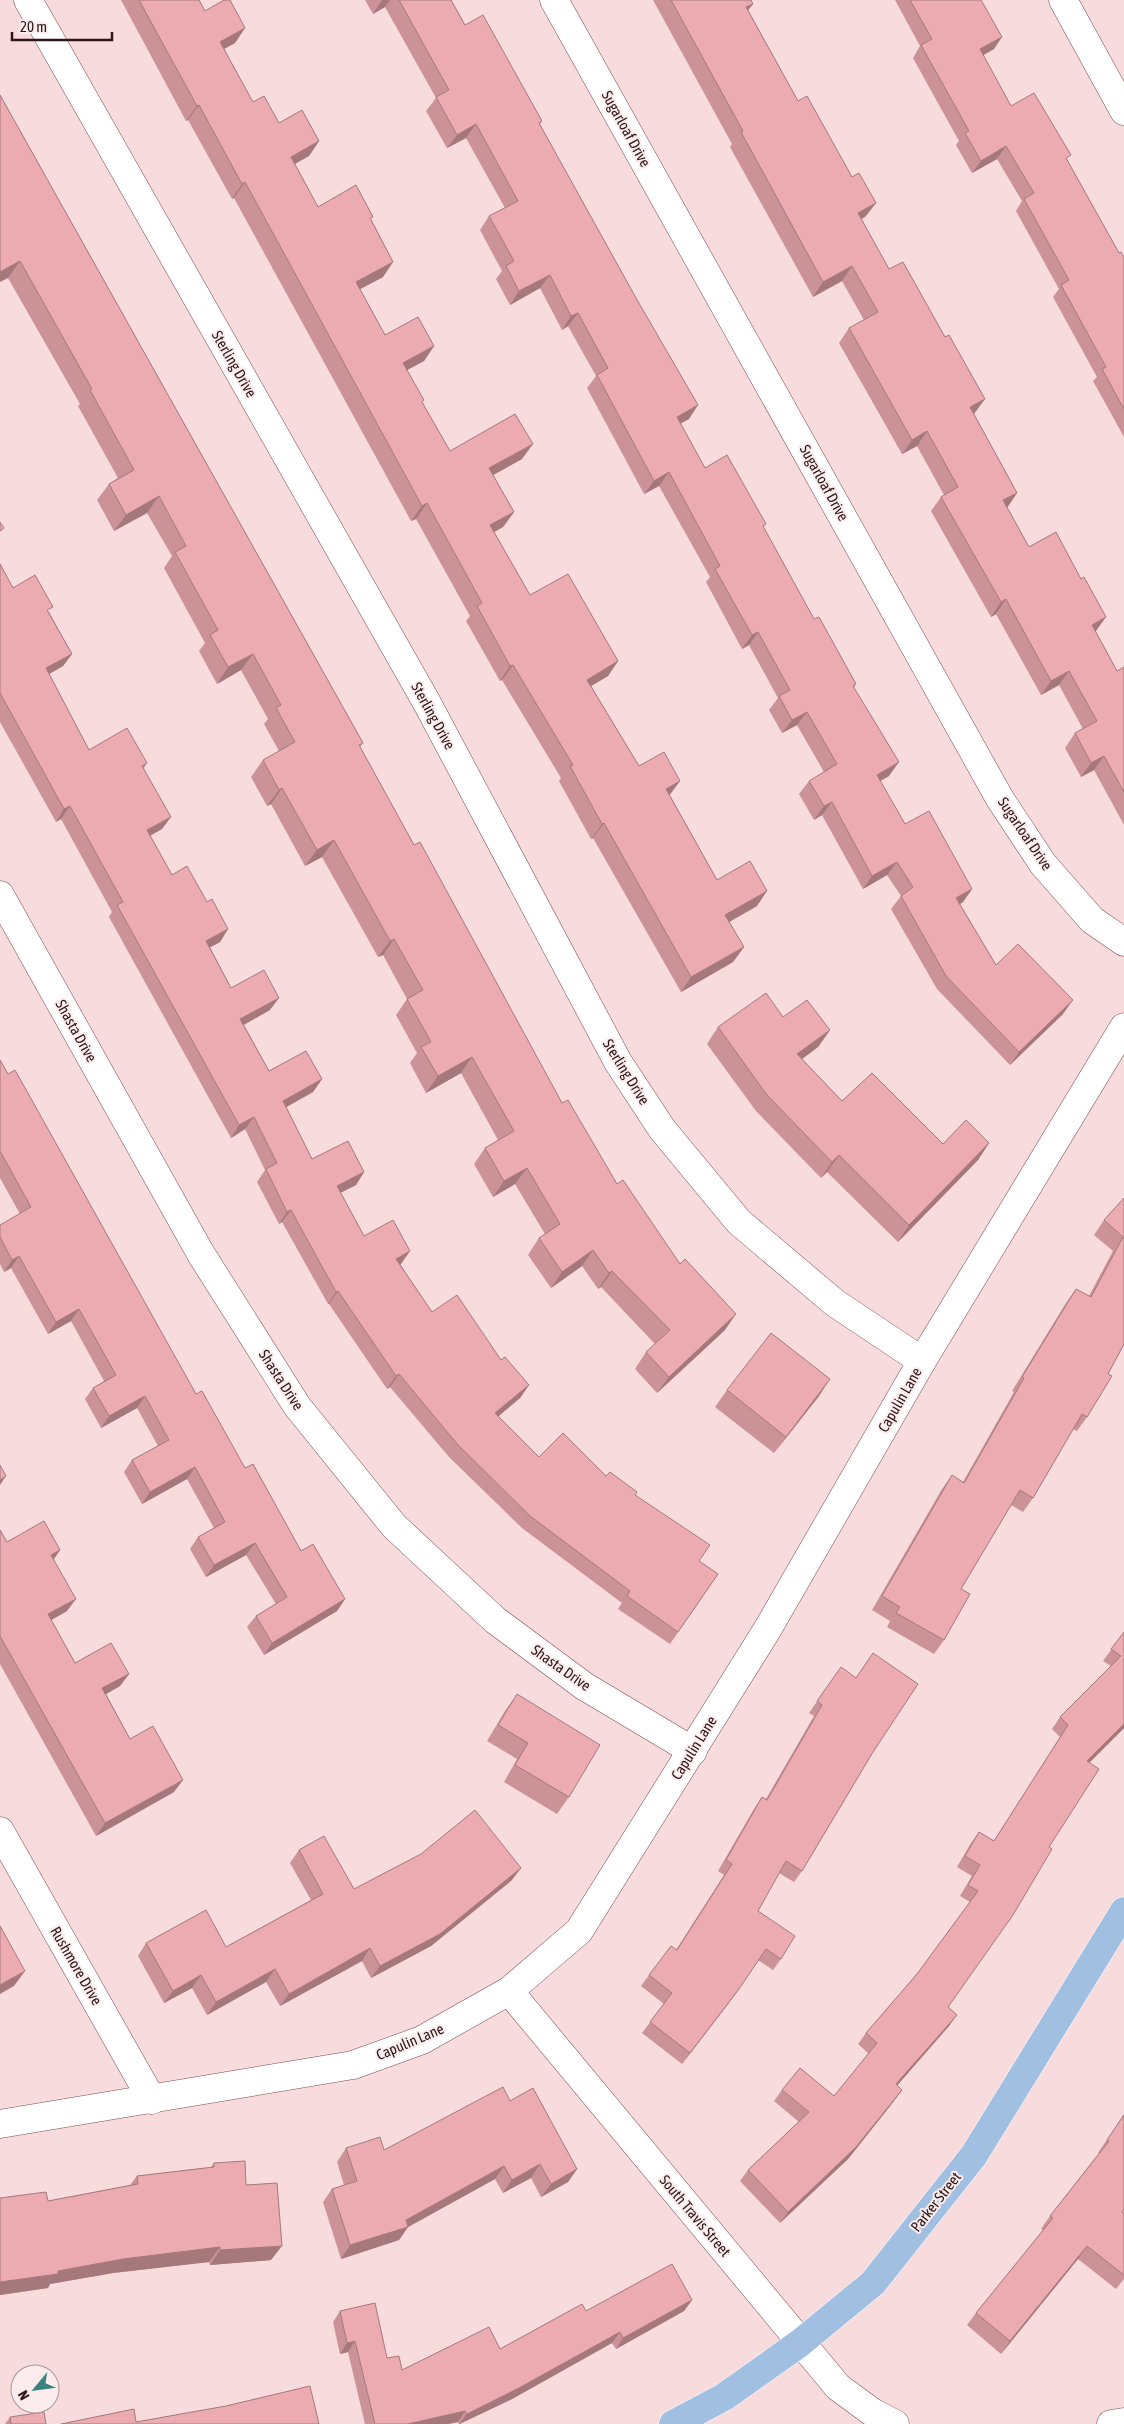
<svg xmlns="http://www.w3.org/2000/svg" width="1124" height="2424" viewBox="0 0 1124 2424" font-family="'Asap Condensed',sans-serif">
<style>
.lines{fill:none;stroke-linecap:round;stroke-linejoin:round}
.minor-casing{stroke:#824a50;stroke-width:29}
.major-casing{stroke:#fff;stroke-width:29}
.minor{stroke:#fff;stroke-width:28}
.major{stroke:#a1bfe1;stroke-width:28}
.wall{fill:#cb9398}
.shaded-wall{fill:#a5787c}
.building{fill:#ecabb1;stroke:#a5787c}
.labels{text-anchor:middle;stroke-width:4;stroke-linejoin:round;paint-order:stroke}
.street-label{font-size:15px;fill:#2d1618;stroke:#faeced}
</style>
<rect width="100%" height="100%" fill="#f7dbdd"/>
<g class="lines">
<defs>
<g id="minor">
<path d="M28,0L427,703L618,1062L662,1129L739,1222L835,1303L922,1361"/>
<path d="M554,0L1000,799L1043,864L1092,920L1124,942"/>
<path d="M1063,0L1124,111"/>
<path d="M0,895L201,1254L297,1406L394,1526L495,1620L584,1686L693,1751"/>
<path d="M0,1831L152,2100"/>
<path d="M509,1991L838,2387L872,2412L895,2424"/>
<path d="M0,2124L353,2065L422,2040L509,1991L579,1931L767,1630L922,1361L1124,1027"/>
<path d="M1111,2424L1124,2422"/>
</g>
<path id="major" d="M673,2424L724,2397L800,2343L873,2283L974,2155L1124,1911"/>
</defs>
<use href="#minor" class="minor-casing"/>
<use href="#major" class="major-casing"/>
<use href="#minor" class="minor"/>
<use href="#major" class="major"/>
</g>
<g class="wall">
<path d="M121,0H199L205,11L245,28L235,43L224,49L253,102L279,123L319,141L309,156L295,164L318,207L371,219L393,262L383,277L360,289L385,335L434,346L424,361L407,370L422,403L450,451L522,459L493,475L514,512L503,527L494,532L530,595L618,661L608,676L591,686L639,766L670,796L717,880L757,906L729,922L744,947L733,962L681,992L593,838L591,839L559,781L561,778L502,680L500,681L466,621L470,616L416,519L411,521L234,198L232,199L188,120L186,121Z"/>
<path d="M365,0H451L465,25L542,121L540,124L689,419L680,423L705,468L766,524L763,527L814,619L856,684L854,687L889,776L880,781L905,824L972,889L963,902L960,904L996,965L1063,1014L1010,1065L937,989L891,909L901,896L887,875L863,889L822,815L814,820L799,794L809,781L824,772L797,725L782,733L769,710L778,698L749,645L742,649L706,582L710,577L659,486L644,494L587,388L596,376L568,326L562,330L540,288L510,305L496,279L502,271L480,230L489,216L505,208L466,138L447,148L426,111L436,98L385,7L373,14Z"/>
<path d="M653,0H751L748,10L798,101L852,177L876,203L865,217L861,219L889,269L974,414L1017,493L1007,507L1029,547L1096,631V632L1117,671L1124,667V825L1094,770L1081,777L1065,748L1075,733L1083,729L1059,685L1041,695L996,614L991,617L931,511L941,497L944,495L917,446L902,454L839,343L849,328L864,320L842,281L813,297L730,147L732,144Z"/>
<path d="M895,0H981L994,49L983,55L1011,106L1067,160L1119,253L1124,257V437L1093,381L1097,377L1053,297L1059,289L1016,211L1022,201L997,159L972,173L956,145L959,141L913,58L920,46Z"/>
<path d="M0,95L363,743L360,747L414,845L562,1103L617,1184L725,1330L657,1393L635,1369L646,1352L655,1344L601,1287L598,1289L582,1266L551,1288L528,1255L539,1238L545,1234L515,1184L493,1197L474,1164L485,1148L498,1140L461,1073L426,1093L410,1063L417,1053L396,1015L407,999L383,955L378,957L322,857L305,866L271,804L267,806L251,777L263,760L279,751L264,724L268,719L241,670L217,684L199,651L205,643L164,568L172,556L147,513L114,531L97,500L109,484L118,478L78,406L80,404L8,278Z"/>
<path d="M0,564L13,588L49,612L72,654L63,666L49,674L89,750L147,763L144,768L162,829L150,836L172,875L207,902L228,929L220,942L210,947L231,988L270,1010L244,1025L269,1071L322,1079L313,1092L286,1107L312,1159L364,1172L356,1185L340,1193L364,1236L401,1264H400L432,1312L501,1360L529,1385L520,1398L498,1416L539,1457L606,1476L635,1495L699,1561L718,1574L670,1644L618,1609L622,1603L522,1528L449,1457L390,1387L387,1389L329,1304H328L282,1222L279,1224L257,1182L265,1170L245,1129L231,1138L109,917L112,912L61,819L56,822L0,722Z"/>
<path d="M783,1017L830,1030L818,1047L802,1059L842,1101L943,1144L989,1143L978,1160L898,1242L827,1172L821,1178L756,1111L707,1044L718,1027Z"/>
<path d="M0,1060L196,1394L245,1468L301,1551L345,1599L337,1611L264,1655L247,1627L256,1616L276,1604L246,1555L206,1577L190,1549L198,1537L214,1528L187,1479L142,1504L124,1472L132,1460L158,1446L137,1408L101,1428L85,1399L93,1388L104,1381L71,1321L48,1334L11,1268L4,1272L0,1264V1225L20,1214L0,1178Z"/>
<path d="M1124,1198V1344L1108,1374L1087,1417L1077,1431L1073,1429L1033,1498L1023,1512L1011,1505L961,1589L944,1640L934,1654L887,1627L890,1621L872,1610L942,1489L952,1475L963,1482L1014,1392L1012,1391L1066,1303L1076,1289L1089,1296L1113,1251L1094,1235L1104,1220Z"/>
<path d="M727,1390L819,1396L774,1453L715,1407Z"/>
<path d="M0,1530L7,1542L60,1550L54,1559L67,1611L51,1620L75,1663L129,1674L120,1686L106,1694L130,1739L174,1792L96,1836L0,1664Z"/>
<path d="M1124,1632V1728L1089,1763L948,2007L949,2026L897,2085L894,2101L848,2159L780,2223L740,2181L748,2170L799,2122L774,2101L782,2090L834,2096L869,2054L858,2044L866,2033L917,1974L970,1902L960,1896L972,1876L957,1867L971,1843L979,1832L994,1841L1060,1737L1052,1729L1060,1717L1111,1666L1103,1661Z"/>
<path d="M841,1667L873,1752L802,1871L794,1882L779,1873L758,1911L781,1959L773,1970L758,1960L731,2000L682,2064L642,2033L664,2004L641,1986L649,1975L676,1950L724,1875L718,1871L754,1809L762,1797L766,1799L814,1716L809,1713Z"/>
<path d="M517,1694L569,1797L557,1814L504,1782L517,1759L487,1741L505,1711Z"/>
<path d="M299,1850L354,1889L512,1880L431,1946L371,1978L362,1961L280,2006L266,1982L207,2015L192,1988L164,2003L138,1956L146,1943L226,1947L311,1900L290,1863Z"/>
<path d="M510,2101L577,2169L568,2182L541,2197L531,2178L503,2193L495,2179L408,2227L399,2240L341,2259L323,2202L332,2189L344,2185L337,2162L346,2148L384,2150Z"/>
<path d="M1124,2114V2210L1123,2212L1124,2213V2279L1116,2289L1078,2259L1001,2354L967,2325L976,2313L1043,2230L1041,2229L1050,2216L1099,2153H1098Z"/>
<path d="M214,2163L246,2185L271,2260L210,2265L209,2262L113,2273L50,2284L48,2288L0,2295V2198L48,2201L130,2185L137,2176L211,2167Z"/>
<path d="M692,2300L684,2311L616,2349L612,2343L512,2399L460,2424H459L458,2422L448,2424H365L348,2352L340,2354L333,2322L340,2311L387,2358L402,2370L500,2349L586,2311Z"/>
<path d="M10,2417L46,2424H5Z"/>
</g>
<g class="shaded-wall">
<path d="M382,0H390L385,7L373,14Z"/>
<path d="M753,4L742,18L746,7Z"/>
<path d="M245,28L235,43L209,57L220,42Z"/>
<path d="M1002,37L994,49L971,62L980,49Z"/>
<path d="M199,105L188,120L186,121L197,106Z"/>
<path d="M476,124L466,138L447,148L457,135Z"/>
<path d="M319,141L309,156L280,172L291,157Z"/>
<path d="M1006,146L997,159L972,173L981,161Z"/>
<path d="M245,182L234,198L232,199L242,184Z"/>
<path d="M876,203L865,217L847,227L858,213Z"/>
<path d="M20,261L8,278L0,282V272Z"/>
<path d="M393,262L383,277L345,297L356,282Z"/>
<path d="M852,266L842,281L813,297L823,282Z"/>
<path d="M550,275L540,288L510,305L519,291Z"/>
<path d="M578,313L568,326L562,330L571,316Z"/>
<path d="M434,346L424,361L392,378L403,363Z"/>
<path d="M985,399L974,414L960,422L970,407Z"/>
<path d="M698,405L689,419L667,431L677,417Z"/>
<path d="M927,431L917,446L902,454L912,440Z"/>
<path d="M533,444L522,459L479,483L489,468Z"/>
<path d="M669,472L659,486L644,494L654,481Z"/>
<path d="M1017,493L1007,508L1003,500Z"/>
<path d="M159,496L147,513L114,531L126,515Z"/>
<path d="M427,503L416,519L411,521L422,506Z"/>
<path d="M514,512L503,527L480,540L490,525Z"/>
<path d="M1006,599L996,614L991,617L1001,602Z"/>
<path d="M1106,617L1096,631L1081,639L1092,625Z"/>
<path d="M758,632L749,645L742,649L752,635Z"/>
<path d="M72,654L63,666L37,681L46,668Z"/>
<path d="M253,654L241,670L217,684L228,667Z"/>
<path d="M618,661L608,676L576,695L587,680Z"/>
<path d="M513,665L502,680L500,681L510,666Z"/>
<path d="M1069,671L1059,685L1041,695L1051,681Z"/>
<path d="M807,712L797,725L782,733L792,720Z"/>
<path d="M1104,756L1094,770L1081,777L1091,763Z"/>
<path d="M899,762L889,776L868,788L877,775Z"/>
<path d="M680,781L669,796L666,789Z"/>
<path d="M282,788L271,804L267,806L279,790Z"/>
<path d="M832,802L822,815L814,820L824,806Z"/>
<path d="M70,806L61,819L56,822L64,809Z"/>
<path d="M171,817L162,829L138,842L147,830Z"/>
<path d="M604,823L593,838L591,839L602,824Z"/>
<path d="M334,840L322,857L305,866L317,850Z"/>
<path d="M897,862L887,875L863,889L872,876Z"/>
<path d="M972,889L963,902L947,912L956,898Z"/>
<path d="M767,891L757,906L715,930L725,915Z"/>
<path d="M228,929L220,942L198,954L206,941Z"/>
<path d="M394,939L383,955L378,957L390,941Z"/>
<path d="M744,947L733,962L681,992L691,977Z"/>
<path d="M279,998L270,1010L232,1031L240,1019Z"/>
<path d="M1073,1000L1063,1014L1010,1065L1019,1052Z"/>
<path d="M830,1030L818,1047L786,1071L797,1054Z"/>
<path d="M472,1057L461,1073L426,1093L438,1076Z"/>
<path d="M322,1079L313,1092L274,1114L283,1101Z"/>
<path d="M254,1117L245,1129L231,1138L239,1125Z"/>
<path d="M989,1143L978,1160L898,1242L909,1225Z"/>
<path d="M839,1155L827,1172L821,1178L832,1162Z"/>
<path d="M527,1168L515,1184L493,1197L504,1181Z"/>
<path d="M364,1172L356,1185L328,1199L337,1186Z"/>
<path d="M291,1210L282,1222L279,1224L287,1212Z"/>
<path d="M593,1250L582,1266L551,1288L562,1272Z"/>
<path d="M410,1251L401,1264L387,1271L396,1259Z"/>
<path d="M19,1256L11,1268L4,1272L12,1260Z"/>
<path d="M612,1271L601,1287L598,1289L609,1273Z"/>
<path d="M338,1291L329,1304H328L336,1292Z"/>
<path d="M79,1309L71,1321L48,1334L56,1322Z"/>
<path d="M736,1314L725,1330L657,1393L669,1377Z"/>
<path d="M399,1374L390,1387L387,1389L396,1376Z"/>
<path d="M830,1379L819,1396L774,1453L786,1437Z"/>
<path d="M529,1385L520,1398L487,1426L495,1413Z"/>
<path d="M145,1396L137,1408L101,1428L109,1416Z"/>
<path d="M195,1467L187,1479L142,1504L150,1492Z"/>
<path d="M6,1476L0,1485V1480Z"/>
<path d="M255,1543L246,1555L206,1577L214,1565Z"/>
<path d="M60,1550L51,1563V1555Z"/>
<path d="M76,1599L67,1611L39,1627L48,1614Z"/>
<path d="M345,1599L337,1611L264,1655L272,1643Z"/>
<path d="M129,1674L120,1686L94,1701L102,1688Z"/>
<path d="M1124,1724V1728L1079,1773L1087,1761Z"/>
<path d="M183,1780L174,1792L96,1836L105,1823Z"/>
<path d="M521,1868L512,1880L431,1946L371,1978L380,1966Z"/>
<path d="M370,1948L362,1961L280,2006L289,1994Z"/>
<path d="M275,1969L266,1982L207,2015L216,2002Z"/>
<path d="M25,1971L14,1986L0,1994V1985Z"/>
<path d="M201,1975L192,1988L164,2003L173,1991Z"/>
<path d="M739,1989L731,2000L682,2064L690,2053Z"/>
<path d="M957,2015L949,2026L888,2096L896,2084Z"/>
<path d="M902,2090L894,2101L848,2159L780,2223L788,2212Z"/>
<path d="M540,2164L531,2178L503,2193L512,2180Z"/>
<path d="M504,2166L495,2179L408,2227L399,2240L341,2259L350,2245L406,2220Z"/>
<path d="M577,2169L568,2182L541,2197L551,2184Z"/>
<path d="M282,2246L271,2260L210,2265L220,2250Z"/>
<path d="M1087,2246L1078,2259L1001,2354L1010,2341Z"/>
<path d="M220,2247L209,2262L113,2273L50,2284L48,2288L0,2295V2282L123,2259Z"/>
<path d="M692,2300L684,2311L616,2349L623,2338Z"/>
<path d="M620,2332L612,2343L512,2399L459,2424L467,2414Z"/>
<path d="M355,2341L348,2352L340,2354L347,2343Z"/>
<path d="M465,2411L458,2422L448,2424H408Z"/>
</g>
<g class="building">
<path d="M139,0H199L205,11L224,0H230L245,28L220,42L253,102L264,96L279,123L302,110L319,141L291,157L318,207L356,185L373,217L370,218L393,262L356,282L385,335L418,317L434,346L403,363L424,400L422,402L450,451L515,414L533,444L489,468L514,512L490,525L530,595L568,574L618,661L587,680L639,766L664,752L680,781L666,789L717,880L750,861L767,891L725,915L744,947L691,977L604,823L602,824L570,766L573,765L513,665L510,666L477,606L482,603L427,503L422,506L245,182L242,184L199,105L197,106Z"/>
<path d="M399,0H451L465,25L483,15L542,121L539,123L636,298L698,405L677,417L705,468L727,455L766,524L763,526L814,619L819,617L856,684L853,686L899,762L877,775L905,824L929,811L972,889L956,898L996,965L1018,944L1073,1000L1019,1052L946,976L901,896L913,887L897,862L872,876L832,802L824,806L809,781L837,764L807,712L792,720L779,696L790,690L758,632L752,635L715,569L720,566L669,472L654,481L597,375L608,368L578,313L571,316L550,275L519,291L506,266L514,261L489,216L518,201L476,124L457,135L436,97L449,90Z"/>
<path d="M671,0H751L753,4L746,7L798,101L807,96L852,177L859,173L876,203L858,213L889,269L903,262L945,337L949,335L985,399L970,407L1017,493L1003,500L1029,547L1056,532L1081,579L1084,577L1106,617L1092,625L1117,671L1124,667V792L1104,756L1091,763L1075,733L1097,721L1069,671L1051,681L1006,599L1001,602L941,497L958,487L927,431L912,440L849,328L878,312L852,266L823,282L741,132L743,131Z"/>
<path d="M910,0H981L1002,37L980,49L1011,106L1034,93L1071,155L1066,158L1119,253L1121,252L1124,257V409L1102,369L1106,367L1061,285L1069,280L1024,199L1034,193L1006,146L981,161L965,133L969,131L921,45L932,39Z"/>
<path d="M0,95L363,743L359,745L414,845L420,842L562,1103L568,1100L617,1184L623,1180L680,1264L685,1259L736,1314L669,1377L646,1352L670,1330L612,1271L609,1273L593,1250L562,1272L539,1238L560,1224L527,1168L504,1181L485,1148L514,1131L472,1057L438,1076L421,1047L431,1042L407,999L423,990L394,939L390,941L334,840L317,850L282,788L279,790L263,760L295,742L276,708L281,705L253,654L228,667L210,635L218,630L175,552L186,546L159,496L126,515L109,484L134,470L90,390L92,389L20,261L0,272Z"/>
<path d="M0,522L4,528L0,531Z"/>
<path d="M0,564L13,588L35,575L53,607L47,610L72,654L46,668L89,750L127,728L147,763L142,766L171,817L147,830L172,875L187,866L207,902L212,899L228,929L206,941L231,988L264,970L279,998L240,1019L269,1071L306,1051L322,1079L283,1101L312,1159L348,1141L364,1172L337,1186L364,1236L393,1220L410,1251L396,1259L432,1312L457,1295L501,1360L505,1357L529,1385L495,1413L539,1457L563,1433L606,1476L610,1472L637,1492L635,1495L710,1545L699,1561L718,1574L678,1632L627,1596L630,1591L530,1516L458,1445L399,1374L396,1376L338,1291L336,1292L291,1210L287,1212L266,1169L277,1163L254,1117L239,1125L117,905L123,902L70,806L64,809L0,693Z"/>
<path d="M766,993L783,1017L807,1000L830,1030L797,1054L842,1101L872,1073L943,1144L966,1120L989,1143L909,1225L839,1155L832,1162L767,1095L718,1027Z"/>
<path d="M0,1060L8,1074L15,1070L196,1394L202,1391L245,1468L253,1464L301,1551L313,1544L345,1599L272,1643L256,1616L287,1597L255,1543L214,1565L198,1537L225,1522L195,1467L150,1492L132,1460L169,1440L145,1396L109,1416L93,1388L116,1375L79,1309L56,1322L19,1256L12,1260L0,1237V1225L31,1207L0,1151Z"/>
<path d="M1124,1198V1344L1108,1374L1112,1376L1087,1417L1082,1414L1033,1498L1020,1490L961,1589L970,1594L944,1640L896,1613L900,1607L882,1596L952,1475L964,1483L1024,1378L1022,1377L1076,1289L1091,1297L1123,1237L1104,1220Z"/>
<path d="M771,1333L830,1379L786,1437L727,1390Z"/>
<path d="M0,1465L6,1476L0,1480Z"/>
<path d="M44,1521L60,1550L51,1555L76,1599L48,1614L75,1663L111,1643L129,1674L102,1688L130,1739L153,1726L183,1780L105,1823L0,1636V1530L7,1542Z"/>
<path d="M1124,1632V1724L1087,1761L1099,1769L1049,1847L1052,1849L1013,1915L948,2007L957,2015L896,2084L902,2090L856,2147L788,2212L748,2170L809,2112L782,2090L800,2068L834,2096L877,2043L866,2033L917,1974L978,1891L968,1885L980,1865L965,1856L979,1832L994,1841L1068,1725L1060,1717L1121,1656L1111,1649Z"/>
<path d="M873,1653L918,1684L873,1752L802,1871L786,1861L758,1911L795,1936L781,1959L766,1949L739,1989L690,2053L650,2022L672,1993L649,1975L671,1946L677,1950L732,1864L726,1860L762,1797L767,1800L822,1705L817,1701L841,1667L856,1678Z"/>
<path d="M517,1694L600,1745L569,1797L515,1765L528,1743L498,1725Z"/>
<path d="M475,1810L521,1868L440,1934L380,1966L370,1948L289,1994L275,1969L216,2002L201,1975L173,1991L146,1943L206,1910L226,1947L323,1894L299,1850L324,1836L354,1889L421,1854Z"/>
<path d="M0,1926L25,1971L0,1985Z"/>
<path d="M503,2087L510,2101L533,2088L577,2169L551,2184L540,2164L512,2180L504,2166L406,2220L408,2227L350,2245L332,2189L357,2181L346,2148L380,2137L384,2150Z"/>
<path d="M1124,2115V2209L1122,2212L1124,2213V2275L1087,2246L1010,2341L976,2313L1053,2218L1050,2216L1109,2141L1107,2140Z"/>
<path d="M245,2161L246,2185L277,2183L282,2246L220,2250V2247L123,2259L58,2271V2274L0,2282V2198L46,2192L48,2201L138,2184L137,2176L214,2167V2163Z"/>
<path d="M672,2264L692,2300L623,2338L620,2332L519,2388L467,2414L465,2411L408,2424H375L355,2341L347,2343L340,2311L375,2303L387,2358L399,2356L402,2370L489,2327L500,2349L582,2304L586,2311Z"/>
<path d="M310,2386L319,2424H61L134,2409L136,2422L226,2406Z"/>
<path d="M44,2412L46,2424H11L10,2417Z"/>
</g>
<g class="labels">
<g class="street-label">
<text transform="translate(626 129) rotate(61)" y="5">Sugarloaf Drive</text>
<text transform="translate(234 364) rotate(60)" y="5">Sterling Drive</text>
<text transform="translate(824 483) rotate(61)" y="5">Sugarloaf Drive</text>
<text transform="translate(433 716) rotate(61)" y="5">Sterling Drive</text>
<text transform="translate(1025 834) rotate(56)" y="5">Sugarloaf Drive</text>
<text transform="translate(76 1031) rotate(61)" y="5">Shasta Drive</text>
<text transform="translate(626 1072) rotate(58)" y="5">Sterling Drive</text>
<text transform="translate(281 1380) rotate(57)" y="5">Shasta Drive</text>
<text transform="translate(900 1400) rotate(-60)" y="5">Capulin Lane</text>
<text transform="translate(561 1668) rotate(35)" y="5">Shasta Drive</text>
<text transform="translate(694 1748) rotate(-58)" y="5">Capulin Lane</text>
<text transform="translate(76 1966) rotate(60)" y="5">Rushmore Drive</text>
<text transform="translate(410 2042) rotate(-23)" y="5">Capulin Lane</text>
<text transform="translate(936 2202) rotate(-52)" y="5">Parker Street</text>
<text transform="translate(695 2216) rotate(50)" y="5">South Travis Street</text>
</g>
</g>
<g transform="translate(35 2389) rotate(241)"><circle r="24" fill="#faeced" stroke="#a89698"/>
<path d="M0-4L9 19L0 12L-9 19Z" fill="#3b8381"/>
<text y="-8" font-size="14" font-weight="bold" text-anchor="middle" fill="#2d1618">N</text>
</g>
<path d="M12 32v8h100v-8" fill="none" stroke="#2d1618" stroke-width="2.5"/>
<text x="20" y="32" font-size="15" fill="#2d1618" stroke="#faeced" stroke-width="4" paint-order="stroke">20 m</text>
</svg>
